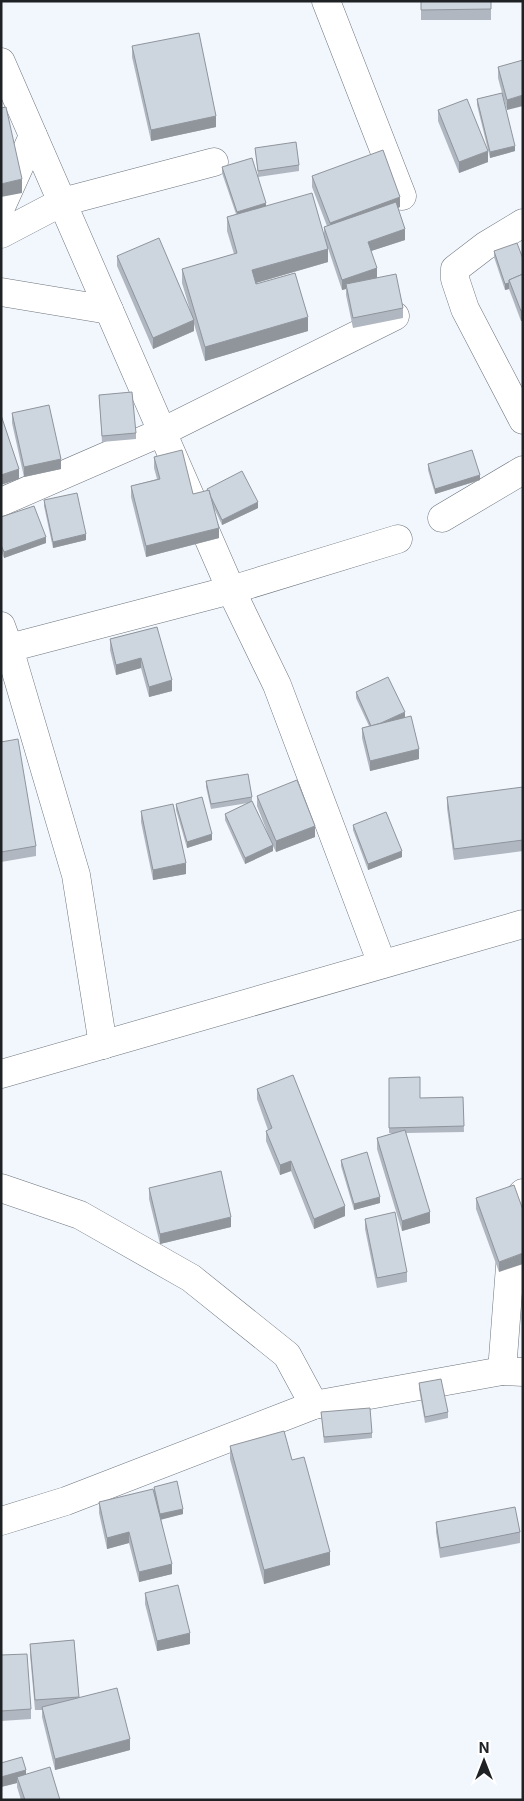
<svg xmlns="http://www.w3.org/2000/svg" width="524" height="1801" viewBox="0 0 524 1801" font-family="Inter,sans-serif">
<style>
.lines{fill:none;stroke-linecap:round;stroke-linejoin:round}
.minor-casing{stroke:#6d757e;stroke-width:29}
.minor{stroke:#fff;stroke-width:28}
.wall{fill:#b0b7c0}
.shaded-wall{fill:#90959c}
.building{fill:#cdd5df;stroke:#90959c}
</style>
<rect width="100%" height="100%" fill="#f2f7fd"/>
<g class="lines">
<defs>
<g id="minor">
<path d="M326,1L402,196"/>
<path d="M1,62L231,590L277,685L382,964"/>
<path d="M1,207L33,136"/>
<path d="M523,223L485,246L455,269V279L465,309L523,420"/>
<path d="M1,234L62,202L214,162"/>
<path d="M1,292L109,310"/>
<path d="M1,502L162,432L395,316"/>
<path d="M442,518L523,470"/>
<path d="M1,626L9,648L76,875L103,1045"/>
<path d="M9,648L231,590L398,539"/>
<path d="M1,1074L523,924"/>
<path d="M1,1188L80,1215L191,1278L287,1355L314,1405"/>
<path d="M523,1193L515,1201L502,1371L523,1372"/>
<path d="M1,1521L66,1501L314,1405L502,1371"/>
</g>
</defs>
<use href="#minor" class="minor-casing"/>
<use href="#minor" class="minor"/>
</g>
<g class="wall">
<rect x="421" y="1" width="70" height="19"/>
<path d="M132,46L216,127L151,141L132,57Z"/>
<path d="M523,60L507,110L502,93L515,151L490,158L477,105V99L502,93L498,78V67Z"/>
<path d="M438,110L488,162L459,173L438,121Z"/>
<path d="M255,148L299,165V171L258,177L266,206L324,235V227L327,226L312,187V176L400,207L398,208L405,240L371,251L377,278L403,308V318L353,328L346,295V289L342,290L328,248V262L256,283L308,331L205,361L194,324V331L153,349L117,266V256L191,313L182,283V269L234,254L227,231V217L236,214L222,173V167L258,175Z"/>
<path d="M494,251L523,259V321H521L509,289L505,290L494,257Z"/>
<path d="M99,395L136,433V439L102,442Z"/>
<path d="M12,413L61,469L24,477L12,423Z"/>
<path d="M154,457L193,494L207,491V489L258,508L222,525L214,508L219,538L146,557L131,497V486L157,479L154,468Z"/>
<path d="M428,464L480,480L435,494L428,470Z"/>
<path d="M44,500L86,540L53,548L44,506Z"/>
<path d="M1,517L46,543L4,558L1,551Z"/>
<path d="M157,627L172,691L149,697L141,668L116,675L110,650V639Z"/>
<path d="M356,692L405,717L419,759L370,771L362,738V728L369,726L356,698Z"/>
<path d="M1,742L36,846V856L1,862Z"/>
<path d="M206,781L252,797V801L272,844L257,806V796L315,837L276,852L273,846V851L245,864L225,820V814L248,803L211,809L206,787Z"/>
<path d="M523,787V851L454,860L447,808V797Z"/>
<path d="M176,804L212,840L187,848L176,810Z"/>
<path d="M141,811L186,874L153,880L141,822Z"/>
<path d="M353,825L402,857L368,870L353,830Z"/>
<path d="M389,1078L420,1098L463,1097L464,1132L406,1133L430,1223L402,1231L377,1149V1138L393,1133H389Z"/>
<path d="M257,1089L345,1216L314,1229L291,1171L280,1175L266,1141V1131L268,1130L257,1099Z"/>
<path d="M341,1160L380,1203L354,1210L341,1166Z"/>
<path d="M149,1188L231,1227L160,1244L149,1199Z"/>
<path d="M476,1198L523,1210L499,1272L476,1209Z"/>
<path d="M365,1219L407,1272V1282L377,1288L365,1229Z"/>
<path d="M419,1383L448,1412V1418L425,1423L419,1389Z"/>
<path d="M321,1412L372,1433V1438L324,1443Z"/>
<path d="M230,1446L292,1460L330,1565L264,1584L230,1459Z"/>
<path d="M154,1487L183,1514L161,1519L172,1574L139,1582L129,1543L107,1549L99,1513V1502L154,1491Z"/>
<path d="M436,1522L520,1532V1543L440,1558L436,1532Z"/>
<path d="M145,1593L190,1644L157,1651L145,1604Z"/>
<path d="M74,1640L79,1698L130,1750L55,1770L42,1717V1710H35L30,1655V1644Z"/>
<path d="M1,1655L31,1709V1719L1,1721Z"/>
<path d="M1,1763L26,1774L60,1800H21L17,1787V1783L1,1787Z"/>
</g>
<g class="shaded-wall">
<path d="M523,95V106L507,110V100Z"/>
<path d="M216,116V127L151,141V130Z"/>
<path d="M515,146V151L490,158V152Z"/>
<path d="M488,151V162L459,173V162Z"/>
<path d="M22,179V193L1,197V184Z"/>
<path d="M400,197V207L330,233V223Z"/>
<path d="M266,203V208L237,217V212Z"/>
<path d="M405,229V240L368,252V242Z"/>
<path d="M328,249V262L252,284V270Z"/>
<path d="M377,268V279L346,284V289L342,290V280Z"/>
<path d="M509,283V289L505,290V284Z"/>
<path d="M523,310V321H521V311Z"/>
<path d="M308,317V331L205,361V347Z"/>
<path d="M194,320V331L153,349V338Z"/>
<path d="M61,459V469L24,477V467Z"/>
<path d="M19,469V479L1,485V475Z"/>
<path d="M480,475V480L435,494V489Z"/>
<path d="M258,502V508L222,525V520Z"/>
<path d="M219,528V538L146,557V546Z"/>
<path d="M86,534V540L53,548V542Z"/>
<path d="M46,537V543L4,558V552Z"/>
<path d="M141,658V668L116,675V665Z"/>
<path d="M172,680V691L149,697V687Z"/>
<path d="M405,712V718L372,728Z"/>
<path d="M419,749V759L370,771V761Z"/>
<path d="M315,826V837L276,852V841Z"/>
<path d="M212,834V840L187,848V842Z"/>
<path d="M273,845V851L245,864V858Z"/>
<path d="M402,851V857L368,870V864Z"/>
<path d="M186,863V874L153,880V870Z"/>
<path d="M291,1161V1171L280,1175V1165Z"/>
<path d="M380,1197V1203L354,1210V1204Z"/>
<path d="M345,1206V1216L314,1229V1219Z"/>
<path d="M430,1212V1223L402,1231V1221Z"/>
<path d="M231,1217V1227L160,1244V1234Z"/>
<path d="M523,1253V1264L499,1272V1262Z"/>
<path d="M183,1509V1514L160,1520V1514Z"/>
<path d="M129,1532V1543L107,1549V1538Z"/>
<path d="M330,1552V1565L264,1584V1570Z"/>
<path d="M172,1564V1574L139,1582V1572Z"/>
<path d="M190,1633V1644L157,1651V1641Z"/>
<path d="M130,1739V1750L55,1770V1759Z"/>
<path d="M26,1770V1781L17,1777V1783L1,1787V1777Z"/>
</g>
<g class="building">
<path d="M421,1H491V9L421,10Z"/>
<path d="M199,33L216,116L151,130L132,46Z"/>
<path d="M523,60V95L507,100L498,67Z"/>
<path d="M502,93L515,146L490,152L477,99Z"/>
<path d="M467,99L488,151L459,162L438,110Z"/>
<path d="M6,107L22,179L1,184V108Z"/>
<path d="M296,142L299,165L258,171L255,148Z"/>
<path d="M383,150L400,197L330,223L312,176Z"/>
<path d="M252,158L266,203L237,212L222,167Z"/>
<path d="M312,193L328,249L252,270L256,284L295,273L308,317L205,347L182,269L237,253L227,217Z"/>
<path d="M396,202L405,229L368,242L377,268L342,280L324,227Z"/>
<path d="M159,238L194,320L153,338L117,256Z"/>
<path d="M517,243L523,259V274L509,280V283L505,284L494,251Z"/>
<path d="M396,274L403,308L353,318L346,284Z"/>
<path d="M523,274V310L521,311L509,280Z"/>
<path d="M132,392L136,433L102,436L99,395Z"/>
<path d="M49,405L61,459L24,467L12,413Z"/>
<path d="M1,415L19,469L1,475Z"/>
<path d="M182,450L193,494L209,490L219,528L146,546L131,486L160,479L154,457Z"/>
<path d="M472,450L480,475L435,489L428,464Z"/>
<path d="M242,471L258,502L222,520L211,497L209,490L208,491L207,489Z"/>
<path d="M77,493L86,534L53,542L44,500Z"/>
<path d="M34,506L46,537L4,552L1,545V517Z"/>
<path d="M157,627L172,680L149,687L141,658L116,665L110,639Z"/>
<path d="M388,677L405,712L381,723L371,726L356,692Z"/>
<path d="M411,716L419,749L370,761L362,728Z"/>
<path d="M18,739L36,846L1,852V742Z"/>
<path d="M248,774L252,797L211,804L206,781Z"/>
<path d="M297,780L315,826L276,841L257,796Z"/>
<path d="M523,787V840L454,849L447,797Z"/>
<path d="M202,797L212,834L187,842L176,804Z"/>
<path d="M252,801L273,845L245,858L225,814Z"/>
<path d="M173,804L186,863L153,870L141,811Z"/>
<path d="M386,812L402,851L368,864L353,825Z"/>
<path d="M293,1075L345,1206L314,1219L291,1161L280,1165L266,1131L272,1128L257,1089Z"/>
<path d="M420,1077V1098L463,1097L464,1126L389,1128V1078Z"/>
<path d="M405,1130L430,1212L402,1221L377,1138Z"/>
<path d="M367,1152L380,1197L354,1204L341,1160Z"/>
<path d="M221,1171L231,1217L160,1234L149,1188Z"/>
<path d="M514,1185L523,1210V1253L499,1262L476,1198Z"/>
<path d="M395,1212L407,1272L377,1278L365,1219Z"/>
<path d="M441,1379L448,1412L425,1417L419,1383Z"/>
<path d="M370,1408L372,1433L324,1437L321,1412Z"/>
<path d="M284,1431L292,1460L304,1457L330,1552L264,1570L230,1446Z"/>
<path d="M177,1481L183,1509L160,1514L154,1487Z"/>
<path d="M153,1489L172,1564L139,1572L129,1532L107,1538L99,1502Z"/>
<path d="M515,1507L520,1532L440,1548L436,1522Z"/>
<path d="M178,1585L190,1633L157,1641L145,1593Z"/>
<path d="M74,1640L79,1697L35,1700L30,1644Z"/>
<path d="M27,1654L31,1709L1,1711V1655Z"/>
<path d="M117,1688L130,1739L55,1759L42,1707Z"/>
<path d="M22,1757L26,1770L1,1777V1763Z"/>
<path d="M50,1767L60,1800H25L17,1777Z"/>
</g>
<rect width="524" height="1801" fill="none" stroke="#1f2225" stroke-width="5"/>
<g transform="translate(484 1761)" stroke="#ffffff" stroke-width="4" paint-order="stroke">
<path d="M0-4L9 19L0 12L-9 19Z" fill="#1f2225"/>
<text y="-8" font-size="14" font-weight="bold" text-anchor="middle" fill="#1f2225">N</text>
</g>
</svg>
